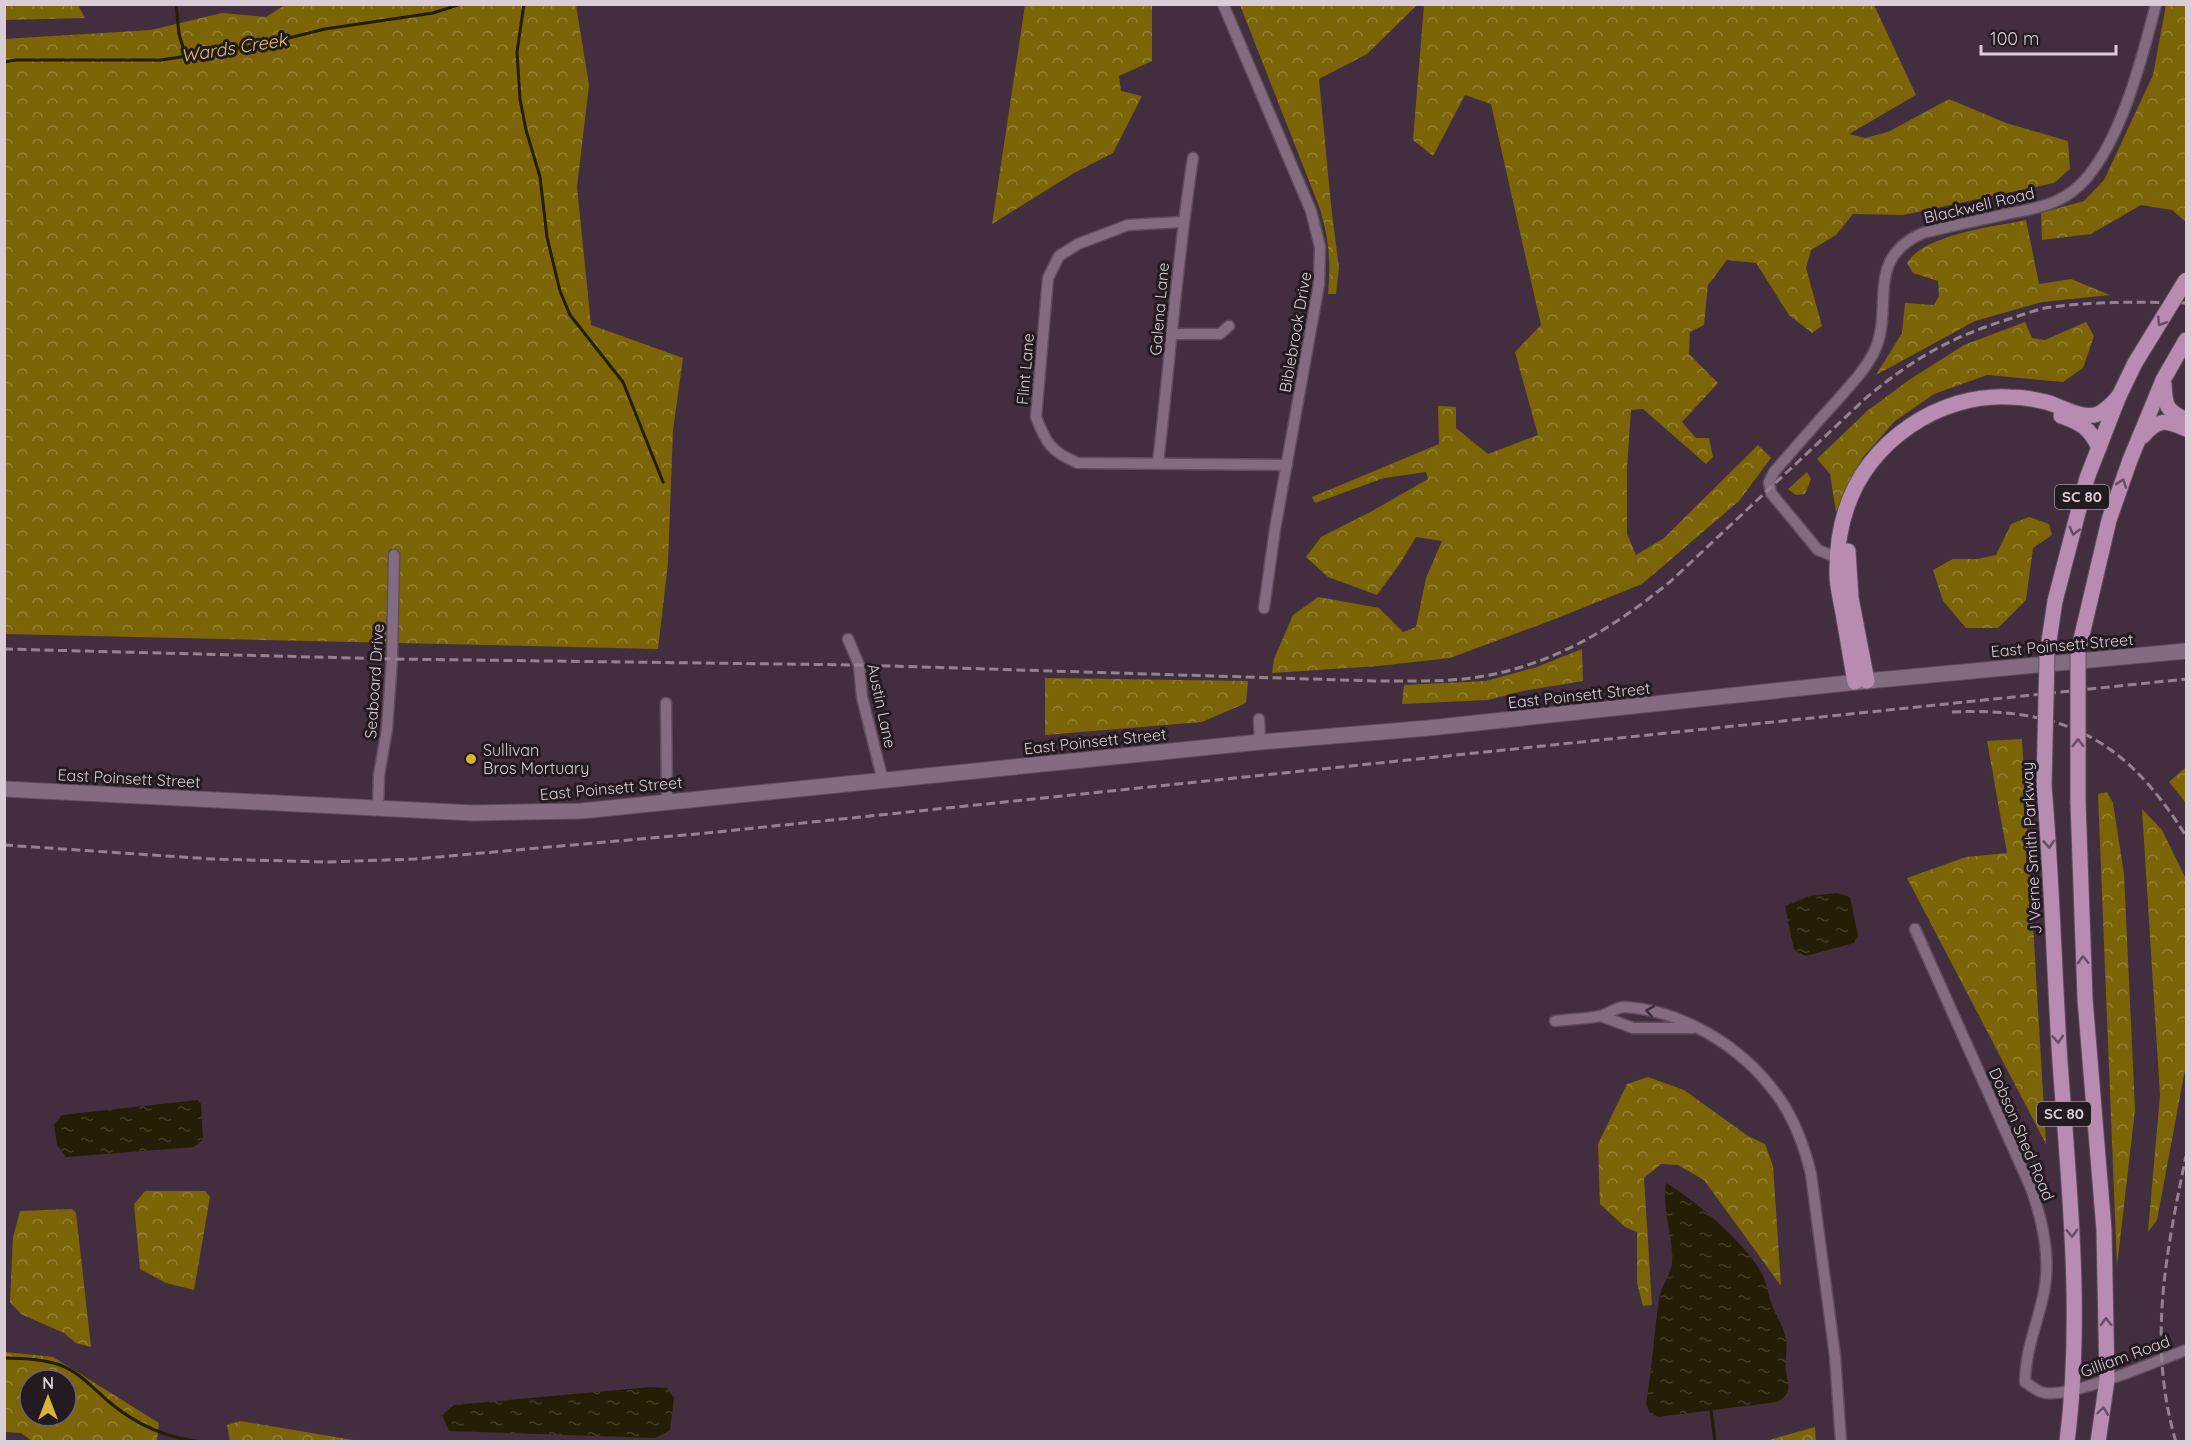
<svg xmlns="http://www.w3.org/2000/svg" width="2191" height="1446" viewBox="0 0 2191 1446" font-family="Quicksand,sans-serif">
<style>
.forest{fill:url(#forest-crowns);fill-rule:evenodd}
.water{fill:url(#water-ripples)}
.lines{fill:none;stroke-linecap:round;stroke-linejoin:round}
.stream{stroke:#251d05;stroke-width:3}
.street-casing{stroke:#5e4d5b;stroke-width:13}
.secondary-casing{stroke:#5e4d5b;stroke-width:17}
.primary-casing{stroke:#5e4d5b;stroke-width:17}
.street{stroke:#846c80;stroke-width:10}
.secondary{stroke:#846c80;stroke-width:15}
.primary{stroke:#b88bb1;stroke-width:15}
.rail{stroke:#938390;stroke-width:3;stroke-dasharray:9 4.5;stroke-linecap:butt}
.primary-bridge-casing{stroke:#5e4d5b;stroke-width:17;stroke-linecap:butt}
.primary-bridge{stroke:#b88bb1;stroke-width:15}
.oneway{stroke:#664d62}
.oneway2{stroke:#3b2e3a}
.poi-dot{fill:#d6b534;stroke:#231a22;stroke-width:2}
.labels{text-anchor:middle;stroke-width:6;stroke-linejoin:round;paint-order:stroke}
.shield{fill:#231a22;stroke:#a397a1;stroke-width:1.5}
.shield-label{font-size:15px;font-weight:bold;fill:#dacdd8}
.street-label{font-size:16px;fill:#dacdd8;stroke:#231a22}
.poi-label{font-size:16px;fill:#dacdd8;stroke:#231a22;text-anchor:start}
.water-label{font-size:18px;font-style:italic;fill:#e4c558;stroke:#231a22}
</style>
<defs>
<pattern id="forest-crowns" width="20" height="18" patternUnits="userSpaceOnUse" patternTransform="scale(1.5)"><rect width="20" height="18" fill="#7b6507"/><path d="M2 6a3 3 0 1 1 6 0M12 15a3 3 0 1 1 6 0" fill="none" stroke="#938136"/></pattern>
<pattern id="water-ripples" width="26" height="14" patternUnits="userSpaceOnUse" patternTransform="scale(1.5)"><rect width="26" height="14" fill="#251d05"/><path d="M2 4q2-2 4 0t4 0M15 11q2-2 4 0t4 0" fill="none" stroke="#443d29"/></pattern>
</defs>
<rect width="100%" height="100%" fill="#432e3f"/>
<g class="forest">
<path d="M4,5H78L85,18L5,20Z"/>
<path d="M285,5H576L589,85L577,187L591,325L683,358L673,430L668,563L658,649L5,634L4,39L151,30L222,13L266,17Z"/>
<path d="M1025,5H1152V61L1119,76L1121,91L1142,96L1113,153L1074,173L992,224Z"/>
<path d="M1240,5H1417L1367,54L1319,79L1331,205L1339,268L1336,294H1328C1331,261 1329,240 1320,209Z"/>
<path d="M1424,5H1874L1916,95L1849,134L1865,138L1888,132L1949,99L2006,123L2068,141L2070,169L2054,183L1903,215L1853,214L1836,235L1811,250L1806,268L1822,326L1812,333L1789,315L1756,263L1727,260L1708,285L1704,325L1690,332L1689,354L1718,383L1682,422L1696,438H1709L1713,457L1706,464L1643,409L1631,410L1627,468V534L1636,555L1664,538L1758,445L1771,458L1739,501L1642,584L1555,619L1450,658L1378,666L1272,673L1274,659L1293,615L1318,597L1379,608L1403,632L1416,627L1426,578L1442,541L1416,537L1401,562L1377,595L1328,577L1306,557L1321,537L1374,510L1428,479L1426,472L1384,478L1315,503L1312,497L1439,444L1438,406L1456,407V428L1488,454L1538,435L1515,352L1541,325L1491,104L1465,95L1433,156L1413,140Z"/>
<path d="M2166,5H2186V222L2172,210L2141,205L2091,234L2042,240L2041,213L2084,201L2104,180L2153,75Z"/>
<path d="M2026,220L2039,284L2071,279L2110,295L2042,302L1975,321L1876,375L1902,333L1905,303L1934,305L1939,296L1938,281L1913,273L1907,263C1925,234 1993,227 2026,220Z"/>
<path d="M2025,322L2032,338L2045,340L2086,322L2094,336L2083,368L2063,382L1987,375L1934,394L1895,421L1863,457L1836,512L1830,474L1817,459L1867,411L1909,380L1964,345Z"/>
<path d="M1807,472L1811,479L1805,494L1796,495L1788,489Z"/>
<path d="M2029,517L2049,524L2052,535L2033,548L2026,600L1998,628H1966L1943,601L1933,570L1953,559H1977L1996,555L2011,524Z"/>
<path d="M1582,649L1583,681L1523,691L1488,700L1402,704L1404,685L1486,681L1537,667Z"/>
<path d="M1045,678L1248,681L1246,703L1202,722L1045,735Z"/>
<path d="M2022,739L2046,1144L1907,878L1966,857L2007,853L1987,741Z"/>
<path d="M2186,767V803L2169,782Z"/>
<path d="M2107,792L2113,803L2124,874L2135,1110L2117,1266L2098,794Z"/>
<path d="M2142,809L2162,830L2186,879V1064L2157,1220L2148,1232L2160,1095Z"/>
<path d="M1648,1077L1684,1090L1748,1136L1765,1144L1773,1166L1781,1286L1704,1180L1678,1165L1661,1164L1644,1178L1652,1305L1643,1306L1637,1283V1232L1625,1227L1600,1204L1598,1144L1627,1084Z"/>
<path d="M145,1191H205L210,1197L194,1290L166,1283L140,1269L134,1204Z"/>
<path d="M72,1209L76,1213L91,1347L76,1343L64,1333L21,1314L10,1302L13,1237L20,1211Z"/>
<path d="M5,1352L53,1357L159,1423L157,1441H32L21,1433L5,1432ZM30,1380H66V1416H30Z"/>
<path d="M240,1421L359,1441H230L227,1425Z"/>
<path d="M1815,1427L1816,1441H1766Z"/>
</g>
<g class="water">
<path d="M1837,893L1850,897L1858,936L1854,943L1806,956L1794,950L1785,906L1810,896Z"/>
<path d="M198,1100L201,1104L203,1140L194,1147L66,1157L57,1145L54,1125L62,1115Z"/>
<path d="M1666,1183C1695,1200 1747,1244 1762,1274C1767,1284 1768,1295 1772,1305C1776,1316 1784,1327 1786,1339C1788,1349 1784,1361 1786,1371C1788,1386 1793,1393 1777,1402L1658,1417L1650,1413L1646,1404C1652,1369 1654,1334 1659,1299C1661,1285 1672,1274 1672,1261C1673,1234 1662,1211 1666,1183Z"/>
<path d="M651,1387L667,1388L674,1398L670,1430L656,1438L449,1431L442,1415L454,1405Z"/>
</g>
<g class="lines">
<g class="stream">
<path d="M176,4L179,34L186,57"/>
<path d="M524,4L517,52L520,99L526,130L540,177L547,237L560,291L570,315L623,382L663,482"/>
<path d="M4,62L16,60H161L260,45L325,29L433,13L461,4"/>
<path d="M4,1358C22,1358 43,1359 60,1365C79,1372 93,1388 108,1401C135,1424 168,1439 204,1442"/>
<path d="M1711,1410L1715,1442"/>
</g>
<defs>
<g id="street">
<path d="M1223,4L1311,211L1320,247L1319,284L1275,529L1264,608"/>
<path d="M1182,222L1128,225L1078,244L1059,256L1048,278L1036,417C1046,443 1051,452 1078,463L1287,465"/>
<path d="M1173,334H1220L1229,326"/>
<path d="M1158,463C1170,361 1177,259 1193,158"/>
<path d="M1841,559L1818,550L1771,493L1769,482L1774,472C1793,450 1812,428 1832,406C1846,390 1864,372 1874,352C1895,309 1863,259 1923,233C1951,226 1979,220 2007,214C2026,210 2047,207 2064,197C2115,169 2142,59 2156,4"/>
<path d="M848,639L859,665L862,697L883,781"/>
<path d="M666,703L667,802"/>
<path d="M1259,719L1260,742"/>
<path d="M378,809L379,775L387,729L392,659L394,555"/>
<path d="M1915,929L2031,1188C2042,1219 2051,1258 2044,1292C2038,1322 2025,1351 2025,1382C2030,1385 2036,1390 2041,1392C2066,1401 2159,1360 2186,1350"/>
<path d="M1601,1016L1633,1028H1693"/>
<path d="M1555,1021C1569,1019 1586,1019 1600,1016C1609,1014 1617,1006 1626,1007C1683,1011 1740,1046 1774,1091C1793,1115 1804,1145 1811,1174L1835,1356L1841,1442"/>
</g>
<path id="secondary" d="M4,789L473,813L581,811L1260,742L1429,728L1867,681L2186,651"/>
<g id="primary">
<path d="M2164,384C2165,406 2166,410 2186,420"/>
<path d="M2061,416C2081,423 2090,428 2099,448"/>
<path d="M2143,436C2159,418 2166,420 2186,429"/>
<path d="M1848,551L1851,598L1867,681"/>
<path d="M2055,601L2087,478L2119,396L2135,363"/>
<path d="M2090,601L2109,520L2130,460L2163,380L2186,340"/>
<path d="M1855,682C1851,661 1848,640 1844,619C1842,604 1837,589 1837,574C1836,512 1859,461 1910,426C1939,406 1975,395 2010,397C2021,397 2034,399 2046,402C2061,406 2082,420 2098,414C2107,410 2113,403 2119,396"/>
<path d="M2044,786C2052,878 2054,970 2060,1062C2069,1187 2083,1316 2067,1442"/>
<path d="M2078,802L2085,999L2104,1230L2107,1380L2098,1442"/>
</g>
</defs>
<use href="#street" class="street-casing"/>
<use href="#secondary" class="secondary-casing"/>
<use href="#primary" class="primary-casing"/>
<use href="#street" class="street"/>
<use href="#secondary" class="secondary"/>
<use href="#primary" class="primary"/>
<g class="rail">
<path d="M4,649L392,659L859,665L1375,681C1407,681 1440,682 1472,678C1550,667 1611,630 1671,581L1867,397C1913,359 1949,338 2006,320C2019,316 2032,311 2045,308C2091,301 2140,302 2186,303"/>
<path d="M1952,712C2065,707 2126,740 2186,836"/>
<path d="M4,845L211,859L327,862L415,859L707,833L2186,679"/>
<path d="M2176,1442C2147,1344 2166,1253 2186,1156"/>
</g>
<defs>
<g id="primary-bridge">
<path d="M2135,363L2186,280"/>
<path d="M2044,786L2047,654L2055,601"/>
<path d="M2078,802V652L2090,601"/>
</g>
</defs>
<use href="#primary-bridge" class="primary-bridge-casing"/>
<use href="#primary-bridge" class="primary-bridge"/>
</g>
<defs><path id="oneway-chevron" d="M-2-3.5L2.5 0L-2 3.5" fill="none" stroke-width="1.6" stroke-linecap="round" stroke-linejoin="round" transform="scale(1.5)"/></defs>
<g class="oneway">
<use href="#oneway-chevron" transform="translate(2161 322) rotate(122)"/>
<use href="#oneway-chevron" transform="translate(2122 483) rotate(-71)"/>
<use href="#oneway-chevron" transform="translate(2074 531) rotate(105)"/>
<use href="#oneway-chevron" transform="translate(2078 743) rotate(-90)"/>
<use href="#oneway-chevron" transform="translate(2049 844) rotate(86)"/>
<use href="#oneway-chevron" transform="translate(2083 960) rotate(-92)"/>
<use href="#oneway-chevron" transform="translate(2058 1039) rotate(86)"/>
<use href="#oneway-chevron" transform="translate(2072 1233) rotate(88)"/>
<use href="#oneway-chevron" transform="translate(2106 1322) rotate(-91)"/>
<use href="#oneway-chevron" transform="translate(2103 1411) rotate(-82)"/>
</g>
<use class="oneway2" href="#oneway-chevron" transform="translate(1650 1011) rotate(-170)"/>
<circle class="poi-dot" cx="471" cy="759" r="6"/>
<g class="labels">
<g class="shield">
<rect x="2055" y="485" width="54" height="24" rx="4.5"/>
<rect x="2037" y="1102" width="54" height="24" rx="4.5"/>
</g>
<g class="shield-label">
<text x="2082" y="502">SC 80</text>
<text x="2064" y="1119">SC 80</text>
</g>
<g class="street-label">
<text transform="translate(1979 205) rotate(-13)" y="6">Blackwell Road</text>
<text transform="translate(1159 309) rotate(-85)" y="6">Galena Lane</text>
<text transform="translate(1295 332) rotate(-80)" y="6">Biblebrook Drive</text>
<text transform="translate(1025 369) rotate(-85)" y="6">Flint Lane</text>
<text transform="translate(2062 645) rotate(-5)" y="6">East Poinsett Street</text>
<text transform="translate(374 681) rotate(-86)" y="6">Seaboard Drive</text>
<text transform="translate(1579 695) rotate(-6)" y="6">East Poinsett Street</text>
<text transform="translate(882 706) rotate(78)" y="6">Austin Lane</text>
<text transform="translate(1095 741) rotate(-6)" y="6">East Poinsett Street</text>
<text transform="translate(129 778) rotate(3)" y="6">East Poinsett Street</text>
<text transform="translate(611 788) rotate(-5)" y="6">East Poinsett Street</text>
<text transform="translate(2031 848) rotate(-93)" y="6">J Verne Smith Parkway</text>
<text transform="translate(2022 1134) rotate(67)" y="6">Dobson Shed Road</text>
<text transform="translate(2125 1356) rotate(-20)" y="6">Gilliam Road</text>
</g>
<g class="poi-label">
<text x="483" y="756">Sullivan<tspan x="483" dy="18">Bros Mortuary</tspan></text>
</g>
<g class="water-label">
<text transform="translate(234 48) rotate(-9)" y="6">Wards Creek</text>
</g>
</g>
<rect width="2191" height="1446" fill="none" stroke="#dacdd8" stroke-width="12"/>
<g transform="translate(48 1398)"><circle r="28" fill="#231a22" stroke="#6c626b" stroke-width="1.5"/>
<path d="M0-4.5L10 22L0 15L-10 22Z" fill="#d6b534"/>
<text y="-9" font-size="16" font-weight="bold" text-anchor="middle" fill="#dacdd8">N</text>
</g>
<path d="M1981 45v9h135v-9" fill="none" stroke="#dacdd8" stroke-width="3"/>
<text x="1990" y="45" font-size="18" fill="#dacdd8" stroke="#231a22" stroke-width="4.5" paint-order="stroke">100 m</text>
</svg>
